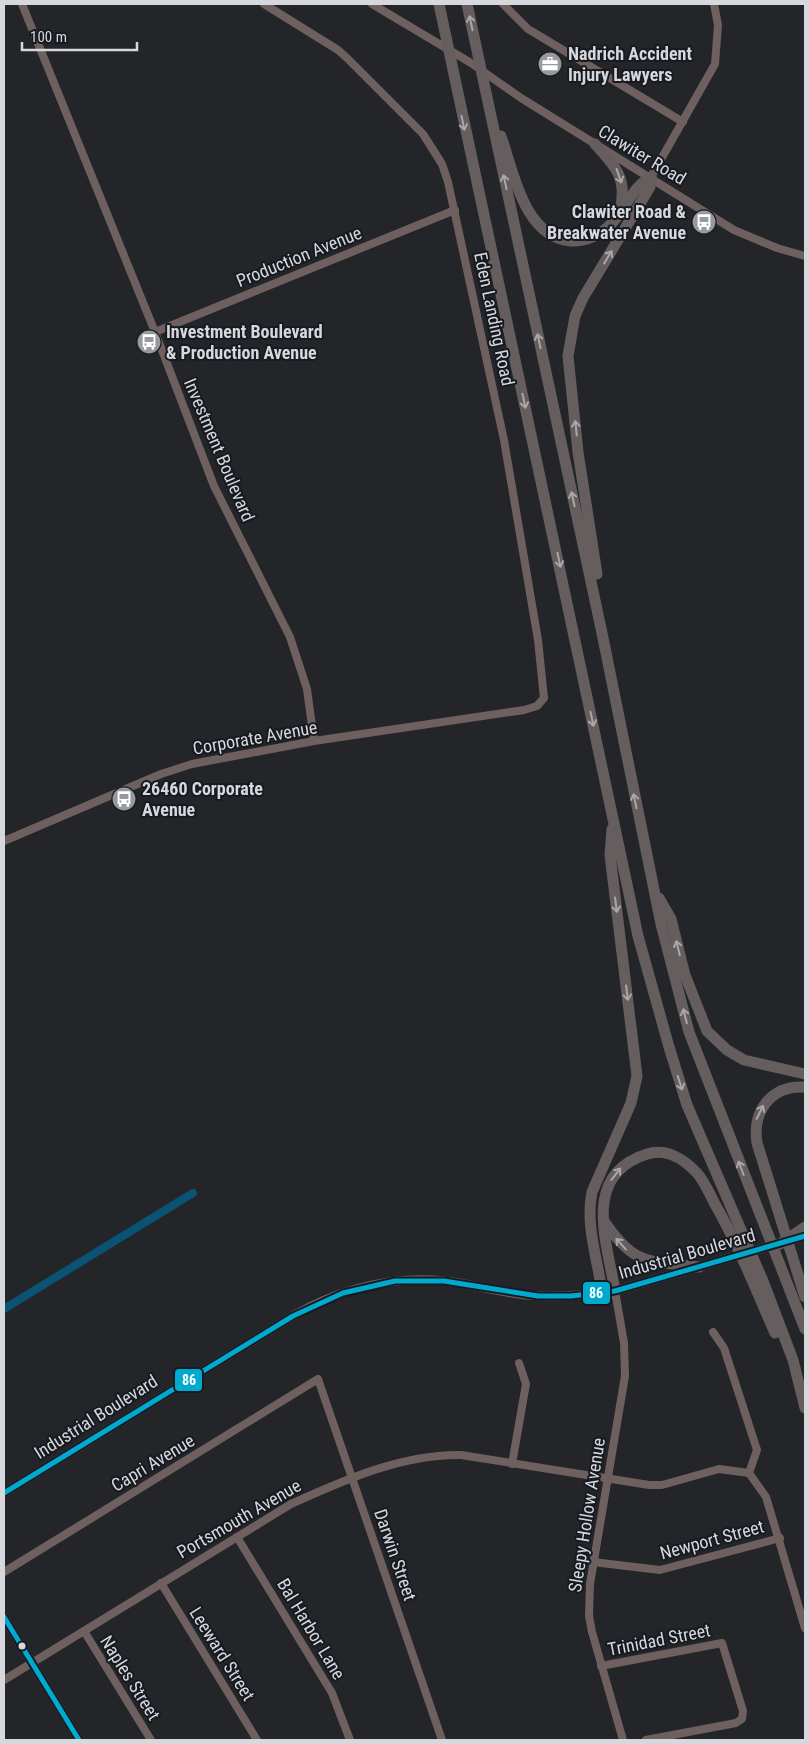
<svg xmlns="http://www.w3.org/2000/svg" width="809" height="1744" viewBox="0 0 809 1744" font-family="'Roboto Condensed',sans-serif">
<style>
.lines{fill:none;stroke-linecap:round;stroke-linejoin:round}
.canal{stroke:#0a5374;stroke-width:8}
.minor{stroke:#6e605e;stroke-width:8}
.major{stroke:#6f605f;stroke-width:9}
.highway{stroke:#665e5e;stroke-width:11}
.bus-1-casing{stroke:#171b21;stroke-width:9}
.bus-1{stroke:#00a9ce;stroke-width:5}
.oneway{stroke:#a9a7aa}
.bus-dot{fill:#d6d8dd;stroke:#171b21;stroke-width:2}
.labels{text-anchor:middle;stroke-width:4;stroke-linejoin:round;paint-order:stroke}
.poi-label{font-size:18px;font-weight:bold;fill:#d6d8dd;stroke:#171b21;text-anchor:start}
.street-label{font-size:18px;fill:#d6d8dd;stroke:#171b21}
.line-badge{stroke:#171b21;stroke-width:2}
.badge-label{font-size:14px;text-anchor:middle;font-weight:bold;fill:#fff}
</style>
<rect width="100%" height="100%" fill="#232528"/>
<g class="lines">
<path class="canal" d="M4,1309L193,1193"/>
<g class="minor">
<path d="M22,4L155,332L214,486L290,637L307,689L314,741"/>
<path d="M372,4L471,63L521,98L734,230L777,248L805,256"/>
<path d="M503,4L528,29L683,122"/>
<path d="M651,177L715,64L718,25L714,4"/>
<path d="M155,332L455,210"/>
<path d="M4,841L161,774L192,764L314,741L524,710L537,706L544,698L538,640L504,440L448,182L442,164L423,134L347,58L338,50L264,4"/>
<path d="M615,1291L624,1343L625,1376L590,1584L589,1616L592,1632L623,1740"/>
<path d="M713,1332L724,1348L757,1450L749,1473"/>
<path d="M512,1464L526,1384L519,1363"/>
<path d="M749,1473L766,1497L805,1628"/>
<path d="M237,1537L332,1693L350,1740"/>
<path d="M593,1562L660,1570L780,1538"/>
<path d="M4,1572L318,1379L442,1740"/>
<path d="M161,1583L257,1740"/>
<path d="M84,1631L151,1740"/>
<path d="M601,1666L722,1643L743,1711L742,1719L736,1723L646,1740"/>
<path d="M4,1680L291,1504C344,1480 402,1454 461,1455L649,1485H662L719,1469L749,1473"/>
</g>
<g class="major">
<path d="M4,1493L293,1316C336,1291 382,1278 432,1280C464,1281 495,1292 527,1295C556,1298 586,1295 615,1291L805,1236"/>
<path d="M4,1617L79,1740"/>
</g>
<g class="highway">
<path d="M439,4L638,936L669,1047L687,1105L763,1281L793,1360L805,1408"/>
<path d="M467,4L602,633L661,924L689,1032L805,1329"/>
<path d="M501,136C514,173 524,237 571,241C586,242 602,234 612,223C627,207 632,187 651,177"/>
<path d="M595,144C615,166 628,178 620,210"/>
<path d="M597,574L578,452L568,356L575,316L583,298L650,187L651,177"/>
<path d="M659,898L671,919L685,975L707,1031L727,1050L744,1060L805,1074"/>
<path d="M805,1087C771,1085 752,1111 757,1143L805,1297"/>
<path d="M604,1221C635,1267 648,1260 699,1267"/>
<path d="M780,1244L805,1227"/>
<path d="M615,1291C607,1241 581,1175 647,1154C666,1148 684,1159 697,1173C705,1182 710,1195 716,1206C739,1246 756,1290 775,1333"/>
<path d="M602,1293C598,1259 585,1226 592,1192L631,1103L637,1076L610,855L612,829"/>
</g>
<defs>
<g id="bus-1">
<path d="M4,1493L293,1316L343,1293L395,1281H444L538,1296H571L615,1291L805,1236"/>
<path d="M4,1617L79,1740"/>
</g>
</defs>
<use href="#bus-1" class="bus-1-casing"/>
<use href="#bus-1" class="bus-1"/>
</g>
<defs><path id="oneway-shaft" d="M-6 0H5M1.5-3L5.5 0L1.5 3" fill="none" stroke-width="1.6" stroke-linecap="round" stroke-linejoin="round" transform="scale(1.25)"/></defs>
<g class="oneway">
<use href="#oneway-shaft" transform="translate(471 23) rotate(-102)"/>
<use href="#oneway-shaft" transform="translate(463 123) rotate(78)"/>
<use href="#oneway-shaft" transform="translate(619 176) rotate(71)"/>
<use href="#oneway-shaft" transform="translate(505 182) rotate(-102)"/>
<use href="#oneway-shaft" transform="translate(608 257) rotate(-59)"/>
<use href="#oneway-shaft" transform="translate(539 341) rotate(-102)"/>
<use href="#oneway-shaft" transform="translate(524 401) rotate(78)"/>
<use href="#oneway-shaft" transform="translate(576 428) rotate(-96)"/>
<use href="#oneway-shaft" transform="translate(573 499) rotate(-102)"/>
<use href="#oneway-shaft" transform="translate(559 560) rotate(78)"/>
<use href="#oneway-shaft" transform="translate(592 719) rotate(78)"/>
<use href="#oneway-shaft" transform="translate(635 801) rotate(-102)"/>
<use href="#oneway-shaft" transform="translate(616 905) rotate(83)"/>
<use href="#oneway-shaft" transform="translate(678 948) rotate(-104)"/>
<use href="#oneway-shaft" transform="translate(627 993) rotate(83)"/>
<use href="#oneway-shaft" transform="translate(685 1016) rotate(-104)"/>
<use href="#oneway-shaft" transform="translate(680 1083) rotate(72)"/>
<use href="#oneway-shaft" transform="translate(760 1112) rotate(-64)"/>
<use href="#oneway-shaft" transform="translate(741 1168) rotate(-111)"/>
<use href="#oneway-shaft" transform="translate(616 1174) rotate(-52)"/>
<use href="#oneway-shaft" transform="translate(621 1244) rotate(-132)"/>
</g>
<defs>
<symbol id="office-disc" viewBox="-11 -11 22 22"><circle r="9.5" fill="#97999e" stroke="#171b21"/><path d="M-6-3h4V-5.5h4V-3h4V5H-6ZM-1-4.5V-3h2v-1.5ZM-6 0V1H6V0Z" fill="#fff"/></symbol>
<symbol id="bus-disc" viewBox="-11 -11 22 22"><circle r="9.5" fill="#97999e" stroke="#171b21"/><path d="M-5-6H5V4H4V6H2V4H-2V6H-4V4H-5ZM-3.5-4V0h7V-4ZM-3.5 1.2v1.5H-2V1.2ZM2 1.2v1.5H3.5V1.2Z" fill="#fff"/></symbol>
</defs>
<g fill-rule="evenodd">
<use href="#office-disc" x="536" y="50" width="28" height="28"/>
<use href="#bus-disc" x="690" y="208" width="28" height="28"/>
<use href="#bus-disc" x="135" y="328" width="28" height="28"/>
<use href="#bus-disc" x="110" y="785" width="28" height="28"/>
</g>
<circle class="bus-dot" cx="22" cy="1646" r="4.5"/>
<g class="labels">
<g class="poi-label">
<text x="568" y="60">Nadrich Accident<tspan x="568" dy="21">Injury Lawyers</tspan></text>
<text x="686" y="218" text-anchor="end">Clawiter Road &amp;<tspan x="686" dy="21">Breakwater Avenue</tspan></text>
<text x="166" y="338">Investment Boulevard<tspan x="166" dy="21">&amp; Production Avenue</tspan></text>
<text x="142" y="795">26460 Corporate<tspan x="142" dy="21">Avenue</tspan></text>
</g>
<g class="street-label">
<text transform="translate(642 155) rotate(31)" y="6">Clawiter Road</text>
<text transform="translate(299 257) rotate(-22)" y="6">Production Avenue</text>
<text transform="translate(494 319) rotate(78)" y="6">Eden Landing Road</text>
<text transform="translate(219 450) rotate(67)" y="6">Investment Boulevard</text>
<text transform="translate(255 738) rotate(-10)" y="6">Corporate Avenue</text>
<text transform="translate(687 1254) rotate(-16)" y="6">Industrial Boulevard</text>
<text transform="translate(96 1417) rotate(-32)" y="6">Industrial Boulevard</text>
<text transform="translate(153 1463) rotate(-31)" y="6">Capri Avenue</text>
<text transform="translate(587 1515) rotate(-81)" y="6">Sleepy Hollow Avenue</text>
<text transform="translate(239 1519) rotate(-30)" y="6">Portsmouth Avenue</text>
<text transform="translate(712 1540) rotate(-15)" y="6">Newport Street</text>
<text transform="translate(395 1555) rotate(71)" y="6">Darwin Street</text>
<text transform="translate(311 1629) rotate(59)" y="6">Bal Harbor Lane</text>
<text transform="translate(659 1640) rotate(-11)" y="6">Trinidad Street</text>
<text transform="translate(222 1654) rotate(58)" y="6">Leeward Street</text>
<text transform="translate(130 1678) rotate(58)" y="6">Naples Street</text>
</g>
</g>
<g class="line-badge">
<rect x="582" y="1281" width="29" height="24" rx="5" fill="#00a9ce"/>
<rect x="174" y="1368" width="29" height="24" rx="5" fill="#00a9ce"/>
</g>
<g class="badge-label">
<text x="596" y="1298">86</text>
<text x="189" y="1385">86</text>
</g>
<rect width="809" height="1744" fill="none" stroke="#d6d8dd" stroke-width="10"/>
<path d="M22 42v8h115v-8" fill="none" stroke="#d6d8dd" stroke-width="2.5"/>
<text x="30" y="42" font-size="15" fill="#d6d8dd" stroke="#171b21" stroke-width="4" paint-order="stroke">100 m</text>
</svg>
